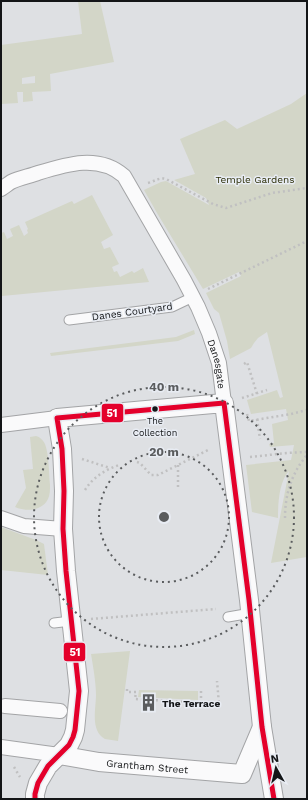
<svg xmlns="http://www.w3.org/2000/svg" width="308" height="800" viewBox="0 0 308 800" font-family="'Work Sans',sans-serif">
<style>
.green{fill:#d3d6c8;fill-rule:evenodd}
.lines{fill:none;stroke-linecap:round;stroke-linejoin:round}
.service-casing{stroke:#a3a4a6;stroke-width:11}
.pedestrian-casing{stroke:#a3a4a6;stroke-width:16}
.minor-casing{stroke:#a3a4a6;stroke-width:20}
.path{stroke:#c0c0c1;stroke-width:2.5;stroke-dasharray:2 3;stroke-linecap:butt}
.service{stroke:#fafafb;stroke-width:9}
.pedestrian{stroke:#fafafb;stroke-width:14}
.minor{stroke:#fafafb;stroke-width:18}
.bus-1-casing{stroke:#e8ecf3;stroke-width:8}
.bus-1{stroke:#e4002b;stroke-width:5}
.ring{fill:none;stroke:#5a5c5e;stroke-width:2;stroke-dasharray:2 4}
.bus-dot{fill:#131517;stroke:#e8ecf3;stroke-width:1.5}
.labels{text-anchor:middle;stroke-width:3;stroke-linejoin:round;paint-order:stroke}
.bus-label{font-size:9px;fill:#131517;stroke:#e8ecf3}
.park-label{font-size:10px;fill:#2c2f07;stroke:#e8ecf3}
.street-label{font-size:10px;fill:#131517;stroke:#e8ecf3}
.poi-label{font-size:10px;font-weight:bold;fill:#131517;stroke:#e8ecf3;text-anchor:start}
.centre{fill:#5a5c5e;stroke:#e8ecf3;stroke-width:2}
.ring-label{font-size:12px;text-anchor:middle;font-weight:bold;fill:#5a5c5e;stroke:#e8ecf3;stroke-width:3;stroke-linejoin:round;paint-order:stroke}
.line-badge{stroke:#e8ecf3;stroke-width:1.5}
.badge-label{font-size:11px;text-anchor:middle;font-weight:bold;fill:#fff}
</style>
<rect width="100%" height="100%" fill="#dee0e3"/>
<g class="green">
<path d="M78,1H100L114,62L50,74L51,91L32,92L33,101L23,102V92H17L18,103L1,104V45L82,34ZM35,76V83L22,84V78Z"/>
<path d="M307,93V557L271,563L289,471C279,482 278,503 278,518L252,512L246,465L291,460L294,445L270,447L269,444L274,443L272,424L288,420L286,409L251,414L247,400L277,390L280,398L283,397L268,336L267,332L258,338L254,343L251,348L230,359L227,341L219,313L214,309L206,293L241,276L239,272L203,289L157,213L144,190L161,182L166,181L209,205L206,198L174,180L195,174L180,139L225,120L237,129L291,104Z"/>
<path d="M92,195L113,235L101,242L104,249L110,247L119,264L112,267L114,272L117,271L120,277L132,271L134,273L143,268L149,282L2,296L1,290V233L4,232L7,239L13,236L10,229L19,225L24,236L28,233L27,230L28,229L25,222L72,201L74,204Z"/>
<path d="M194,330L195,334L178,341L51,356L50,353L176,337Z"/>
<path d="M36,436C40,437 43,440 45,444C49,454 49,475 50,485C50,490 50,495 48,499C42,511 26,512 15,507L26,488L23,470L33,469L30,437Z"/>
<path d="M1,527L36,540L44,544L48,575L1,570Z"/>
<path d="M130,651L118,741C114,740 109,740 105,739C90,731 96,708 96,695C96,683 93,666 91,654Z"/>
<path d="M139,690L198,691V700L138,697Z"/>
</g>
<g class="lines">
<defs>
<g id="service">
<path d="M69,320L172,307L193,297"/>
<path d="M228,617L251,613"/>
<path d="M54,623L71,621"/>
</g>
<g id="pedestrian">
<path id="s1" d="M1,189C4,187 8,184 11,182C19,178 30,176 38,173C67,164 99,154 124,176L184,280L198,307L209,333L219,363L224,403"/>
<path d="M1,425L57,418"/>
<path d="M1,518L24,526L63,529"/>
<path d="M5,706L60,711"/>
<path d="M1,747L59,755"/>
</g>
<g id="minor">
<path id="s2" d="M59,755L99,762L242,774L262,727"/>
<path d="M35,799V794L38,783L48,766L69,745L73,737L75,730L79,691L66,571L63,529L64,491L62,449L57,418L224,403L249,600L262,727L274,799"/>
</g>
</defs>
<use href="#service" class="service-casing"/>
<use href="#pedestrian" class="pedestrian-casing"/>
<use href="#minor" class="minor-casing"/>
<g class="path">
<path d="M148,183C155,181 160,177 166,179L213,204L226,208L272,193L307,188"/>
<path d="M208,289L307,241"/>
<path d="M244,364L247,362L257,394"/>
<path d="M242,398L267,390"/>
<path d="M247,414L249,421L291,414L307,410"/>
<path d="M257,419L260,439"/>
<path d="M250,457L287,453L307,452"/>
<path d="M82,459L110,468"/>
<path d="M137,462L140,463L151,475H158L210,449"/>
<path d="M178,487V465"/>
<path d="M85,490C93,477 105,470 119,465"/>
<path d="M285,518C285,495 291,474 307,455"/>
<path d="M91,619L216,609"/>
<path d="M127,689V692H136L135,699L219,704L217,681"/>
<path d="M201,691V703"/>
<path d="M14,767L20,777"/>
</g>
<use href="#service" class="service"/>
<use href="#pedestrian" class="pedestrian"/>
<use href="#minor" class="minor"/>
<defs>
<path id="bus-1" d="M35,799V794L38,783L48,766L69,745L73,737L75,730L79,691L66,571L63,529L64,491L62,449L57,418L224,403L249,600L262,727L274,799"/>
</defs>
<use href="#bus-1" class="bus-1-casing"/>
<use href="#bus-1" class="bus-1"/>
</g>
<g class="ring">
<circle cx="164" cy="517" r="65"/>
<circle cx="164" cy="517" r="130"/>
</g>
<defs>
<symbol id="building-bare" viewBox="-9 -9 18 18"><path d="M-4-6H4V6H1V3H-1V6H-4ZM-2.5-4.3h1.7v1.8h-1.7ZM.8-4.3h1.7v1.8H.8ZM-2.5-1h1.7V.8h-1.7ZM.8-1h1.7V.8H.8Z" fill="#5a5c5e" stroke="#e8ecf3" stroke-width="2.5" paint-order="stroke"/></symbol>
</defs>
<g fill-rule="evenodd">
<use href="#building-bare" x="136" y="690" width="25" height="25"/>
</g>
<circle class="bus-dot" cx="155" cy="409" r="3.5"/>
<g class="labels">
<g class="bus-label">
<text x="155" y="424">The<tspan x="155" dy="12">Collection</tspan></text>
</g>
<g class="park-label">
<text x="255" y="183">Temple Gardens</text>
</g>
<g class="street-label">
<text transform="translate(132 311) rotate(-8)" y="4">Danes Courtyard</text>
<text dy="4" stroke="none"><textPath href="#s1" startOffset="342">Danesgate</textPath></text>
<text dy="4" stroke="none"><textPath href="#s2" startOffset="89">Grantham Street</textPath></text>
</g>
<g class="poi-label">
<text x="162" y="707">The Terrace</text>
</g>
</g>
<circle cx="164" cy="517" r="6" class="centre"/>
<g class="ring-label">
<text x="164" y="391">40 m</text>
<text x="164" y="456">20 m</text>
</g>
<g class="line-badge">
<rect x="101" y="403" width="23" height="20" rx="4" fill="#e4002b"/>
<rect x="63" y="642" width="23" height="20" rx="4" fill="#e4002b"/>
</g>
<g class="badge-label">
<text x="112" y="417">51</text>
<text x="75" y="656">51</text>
</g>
<rect width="308" height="800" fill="none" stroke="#131517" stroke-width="4"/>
<g transform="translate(276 768) rotate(352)" stroke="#e8ecf3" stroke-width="3" paint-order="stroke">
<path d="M0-3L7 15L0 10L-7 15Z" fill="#131517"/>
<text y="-6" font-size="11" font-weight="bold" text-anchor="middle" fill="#131517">N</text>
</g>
</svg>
